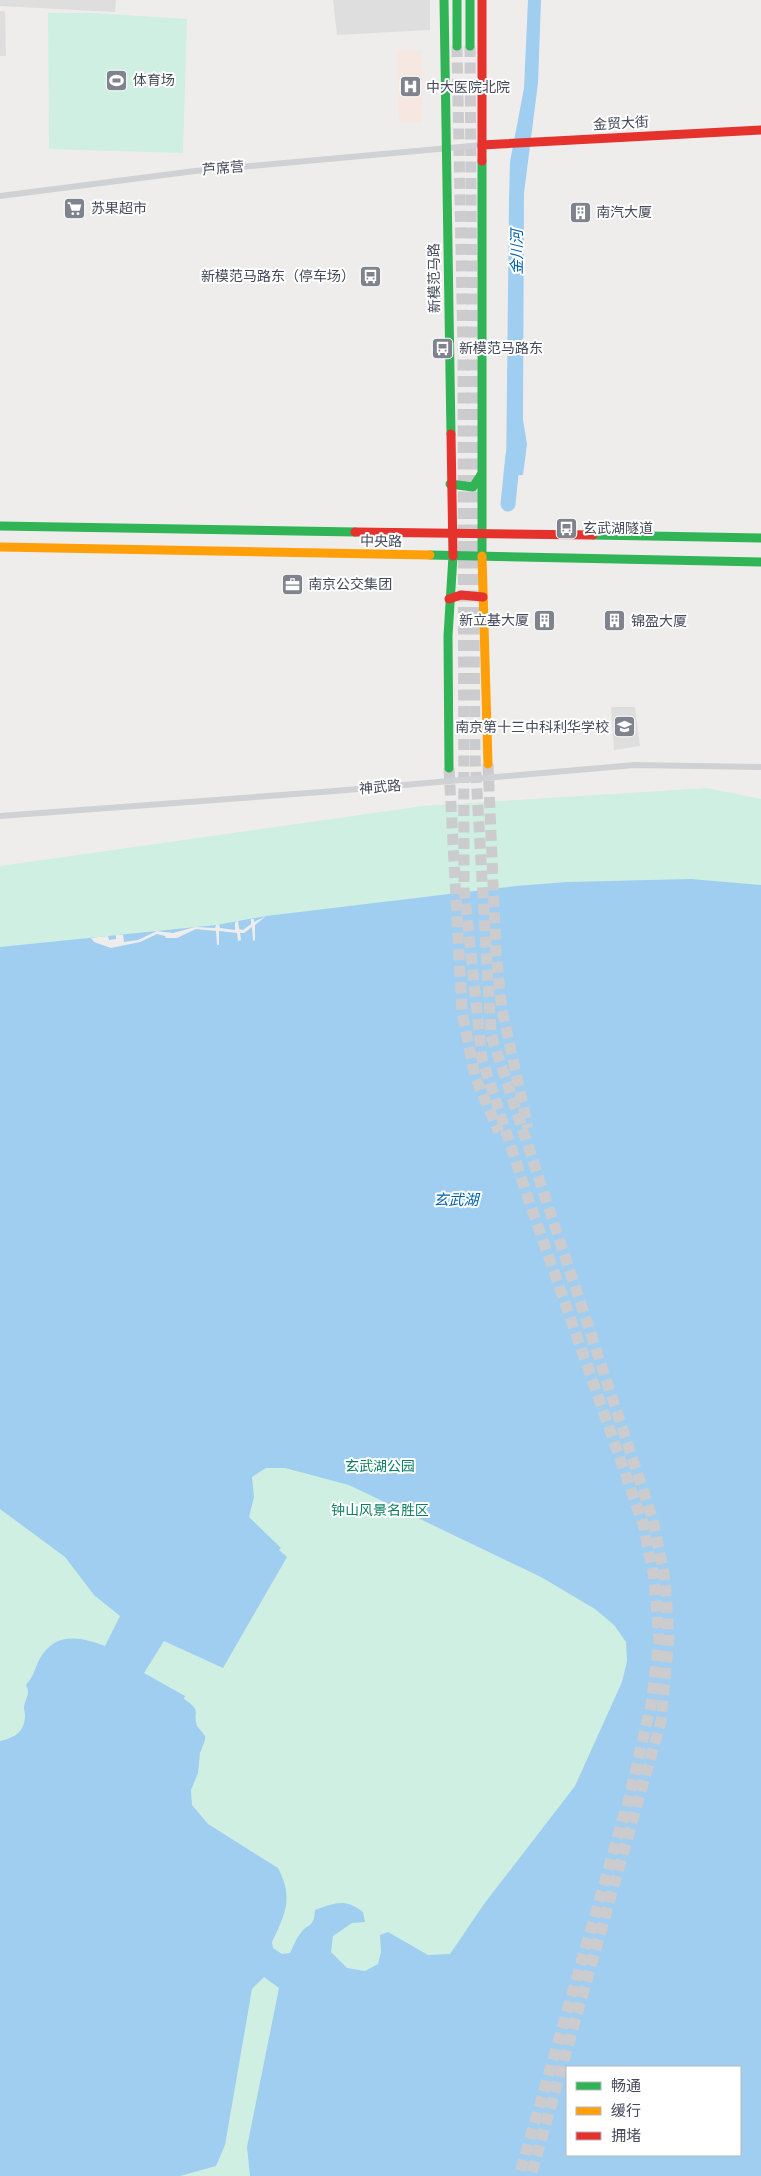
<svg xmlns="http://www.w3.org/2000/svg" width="761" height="2176" viewBox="0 0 761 2176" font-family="Montserrat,'Noto Sans SC',sans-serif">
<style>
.education{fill:#dfdede}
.medical{fill:#f6e8e0}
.green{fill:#ceefe2;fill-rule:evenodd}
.water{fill:#a0cef0;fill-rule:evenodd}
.pier{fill:#eeedec}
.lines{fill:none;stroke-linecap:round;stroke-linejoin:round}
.river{stroke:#a0cef0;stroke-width:15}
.highway-tunnel{stroke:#cccccf;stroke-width:11;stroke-dasharray:11 5.5;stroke-linecap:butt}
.street{stroke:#cfd1d5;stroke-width:6}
.fast{stroke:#30b455;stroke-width:9}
.slow{stroke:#ff9f0a;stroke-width:9}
.jam{stroke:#e5322d;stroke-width:9}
.street-bridge{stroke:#cfd1d5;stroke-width:6}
.labels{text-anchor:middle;stroke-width:4;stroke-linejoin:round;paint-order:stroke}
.poi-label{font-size:14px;fill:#434a5a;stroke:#fff;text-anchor:start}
.street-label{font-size:14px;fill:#434a5a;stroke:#fff}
.park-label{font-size:14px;fill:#0f7f61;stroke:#fff}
.water-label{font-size:15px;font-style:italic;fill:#0163ae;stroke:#fff}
</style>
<rect width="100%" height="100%" fill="#eeedec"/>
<g class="education">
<path d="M0,0H116L115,12L0,6Z"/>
<path d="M333,0H430V30L337,35Z"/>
<path d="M0,11H5L6,56H0Z"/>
<path d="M611,707H635L640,746L614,750Z"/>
</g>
<path class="medical" d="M397,50L422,51V123L399,122Z"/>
<g class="green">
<path d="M48,13H93L187,19L183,153L49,149Z"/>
<path d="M707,788L761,799V2176H0V866L423,806ZM567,2067H740V2155H567Z"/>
</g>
<g class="water">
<path d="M528,0H541L538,83L524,193L523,420L527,444L523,475L506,476L509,200L510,162L524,88Z"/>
<path d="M691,879L761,885V2176H250L247,2147L279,1988L264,1977L252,1989L225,2145L216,2166L180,2176H0V1741C14,1738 25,1732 25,1715C25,1713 24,1710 24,1707C25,1699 31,1694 26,1685C33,1677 35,1669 39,1660C54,1632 79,1636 105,1646L120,1616L94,1595L65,1557L0,1509V947L216,925L266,916L516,886L567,882ZM266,1468H285L349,1485L541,1577L595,1609L614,1625L626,1642L627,1661L622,1682L575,1786L484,1904L450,1954L428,1955L388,1932L380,1935L381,1952L378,1964L365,1971L347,1968L331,1952L333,1936L352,1923L365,1922L363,1912C344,1898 336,1903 315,1910C314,1929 308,1922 300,1934C296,1939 293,1947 290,1953L282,1954L273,1948L272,1942C285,1914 294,1898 278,1868L208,1824L192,1805L191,1790L198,1773L200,1753L205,1740V1736L197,1726C192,1710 203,1712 184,1699L185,1696L144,1673L164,1641L223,1668L287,1557L279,1550L281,1548L249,1517L254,1497L252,1477ZM567,2067H740V2155H567Z"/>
</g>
<path class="pier" d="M266,916L255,925V940L253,941L252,927L244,933H240L241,940L238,941L237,933L219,931V945H217L216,931L196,929L177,938H166L165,936L157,934L140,942L111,948L94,942L91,938L108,936L109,940L116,939V935H123L124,942L138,940L157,931L173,933L195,927L215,928L216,925L219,924L220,928L235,930V922L238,921L239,929L243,930L251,924V919H254V922Z"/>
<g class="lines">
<path class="river" d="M508,504L513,455"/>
<g class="highway-tunnel">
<path d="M457,46L463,350L464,888L482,1059L528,1198L643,1524L654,1578L659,1640L651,1705L629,1798L519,2176"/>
<path d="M470,46L475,757L491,1035L653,1520L665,1579L669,1638L661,1721L531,2176"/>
<path d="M488,764L496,953L502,1010L528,1128"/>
<path d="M449,768L462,1012L475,1077L499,1132"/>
</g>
<g class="street">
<path d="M0,196L195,171L482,145"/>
<path d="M589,769L634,765L761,767"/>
<path d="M0,816L335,791"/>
</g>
<g class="fast">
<path d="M444,0L451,434"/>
<path d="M457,0V46"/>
<path d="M470,0V46"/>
<path d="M482,161V556"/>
<path d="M450,484L473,487L481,475"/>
<path d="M0,526L355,532"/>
<path d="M593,535L761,538"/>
<path d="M430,555L761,562"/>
<path d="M449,768L448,636L453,556"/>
</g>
<g class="slow">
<path d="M0,547L430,555"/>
<path d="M482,556L488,764"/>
</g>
<g class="jam">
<path d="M482,0V161"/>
<path d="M482,145L761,130"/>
<path d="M451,434L453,556"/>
<path d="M355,532L593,535"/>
<path d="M449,599L461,595L483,597"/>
</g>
<path class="street-bridge" d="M335,791L589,769"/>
</g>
<defs>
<symbol id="stadium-square" viewBox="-11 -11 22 22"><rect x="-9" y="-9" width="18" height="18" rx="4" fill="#7f838d" stroke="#fff"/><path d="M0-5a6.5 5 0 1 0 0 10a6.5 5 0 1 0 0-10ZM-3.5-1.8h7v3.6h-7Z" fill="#fff"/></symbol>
<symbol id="hospital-square" viewBox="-11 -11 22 22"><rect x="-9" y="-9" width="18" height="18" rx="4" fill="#7f838d" stroke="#fff"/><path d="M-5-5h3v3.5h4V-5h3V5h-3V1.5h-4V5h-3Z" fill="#fff"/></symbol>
<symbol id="supermarket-square" viewBox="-11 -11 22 22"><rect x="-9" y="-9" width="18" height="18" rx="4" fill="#7f838d" stroke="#fff"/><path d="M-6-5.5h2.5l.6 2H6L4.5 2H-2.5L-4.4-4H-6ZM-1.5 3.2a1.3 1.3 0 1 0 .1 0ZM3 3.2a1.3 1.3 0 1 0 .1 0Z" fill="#fff"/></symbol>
<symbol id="building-square" viewBox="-11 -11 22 22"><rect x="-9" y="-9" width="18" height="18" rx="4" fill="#7f838d" stroke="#fff"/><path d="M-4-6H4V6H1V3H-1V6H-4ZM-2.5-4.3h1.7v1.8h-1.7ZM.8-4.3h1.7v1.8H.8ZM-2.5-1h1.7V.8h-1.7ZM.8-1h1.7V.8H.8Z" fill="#fff"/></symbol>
<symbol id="bus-square" viewBox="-11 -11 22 22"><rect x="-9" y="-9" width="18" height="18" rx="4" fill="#7f838d" stroke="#fff"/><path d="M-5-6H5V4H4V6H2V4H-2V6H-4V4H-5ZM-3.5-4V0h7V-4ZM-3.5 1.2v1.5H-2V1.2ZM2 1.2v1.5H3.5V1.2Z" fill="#fff"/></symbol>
<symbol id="office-square" viewBox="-11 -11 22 22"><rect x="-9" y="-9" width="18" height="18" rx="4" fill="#7f838d" stroke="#fff"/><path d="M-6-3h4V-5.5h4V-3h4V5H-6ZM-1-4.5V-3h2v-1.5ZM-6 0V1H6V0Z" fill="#fff"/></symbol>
<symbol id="university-square" viewBox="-11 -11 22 22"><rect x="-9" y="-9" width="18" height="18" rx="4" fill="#7f838d" stroke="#fff"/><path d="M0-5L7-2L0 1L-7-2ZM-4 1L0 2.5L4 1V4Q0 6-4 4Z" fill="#fff"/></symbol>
</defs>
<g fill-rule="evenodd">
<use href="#stadium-square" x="104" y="68" width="25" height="25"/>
<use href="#hospital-square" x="398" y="74" width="25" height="25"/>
<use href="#supermarket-square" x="62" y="196" width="25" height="25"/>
<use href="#building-square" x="568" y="200" width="25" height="25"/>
<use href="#bus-square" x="358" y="264" width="25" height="25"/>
<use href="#bus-square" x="430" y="336" width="25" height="25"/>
<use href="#bus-square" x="554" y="516" width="25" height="25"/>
<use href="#office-square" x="280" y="572" width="25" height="25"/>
<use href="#building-square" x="532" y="608" width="25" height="25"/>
<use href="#building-square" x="602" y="608" width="25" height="25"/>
<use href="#university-square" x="612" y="714" width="25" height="25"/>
</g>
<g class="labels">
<g class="poi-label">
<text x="133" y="85">体育场</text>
<text x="426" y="92">中大医院北院</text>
<text x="91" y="213">苏果超市</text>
<text x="596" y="217">南汽大厦</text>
<text x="355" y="281" text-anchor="end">新模范马路东（停车场）</text>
<text x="459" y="353">新模范马路东</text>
<text x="583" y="533">玄武湖隧道</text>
<text x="308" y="589">南京公交集团</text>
<text x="529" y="625" text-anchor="end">新立基大厦</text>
<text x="631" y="626">锦盈大厦</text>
<text x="609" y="732" text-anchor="end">南京第十三中科利华学校</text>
</g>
<g class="street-label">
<text transform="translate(621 123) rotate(-3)" y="5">金贸大街</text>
<text transform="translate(223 168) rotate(-5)" y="5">芦席营</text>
<text transform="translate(434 278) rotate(-91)" y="5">新模范马路</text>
<text transform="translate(381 541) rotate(1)" y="5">中央路</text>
<text transform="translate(380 787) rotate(-5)" y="5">神武路</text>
</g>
<g class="park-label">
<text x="380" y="1471">玄武湖公园</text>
<text x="380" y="1515">钟山风景名胜区</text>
</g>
<g class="water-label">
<text transform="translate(517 252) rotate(-90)" y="5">金川河</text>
<text x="456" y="1205">玄武湖</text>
</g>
</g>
<rect x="566" y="2066" width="175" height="90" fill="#ffffff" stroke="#b4b7bd"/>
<rect x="576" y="2082" width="25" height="8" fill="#30b455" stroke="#b4b7bd"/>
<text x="611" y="2091" font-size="15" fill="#434a5a">畅通</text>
<rect x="576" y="2107" width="25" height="8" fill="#ff9f0a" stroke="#b4b7bd"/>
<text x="611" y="2116" font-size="15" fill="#434a5a">缓行</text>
<rect x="576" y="2132" width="25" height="8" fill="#e5322d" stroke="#b4b7bd"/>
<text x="611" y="2141" font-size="15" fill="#434a5a">拥堵</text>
</svg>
